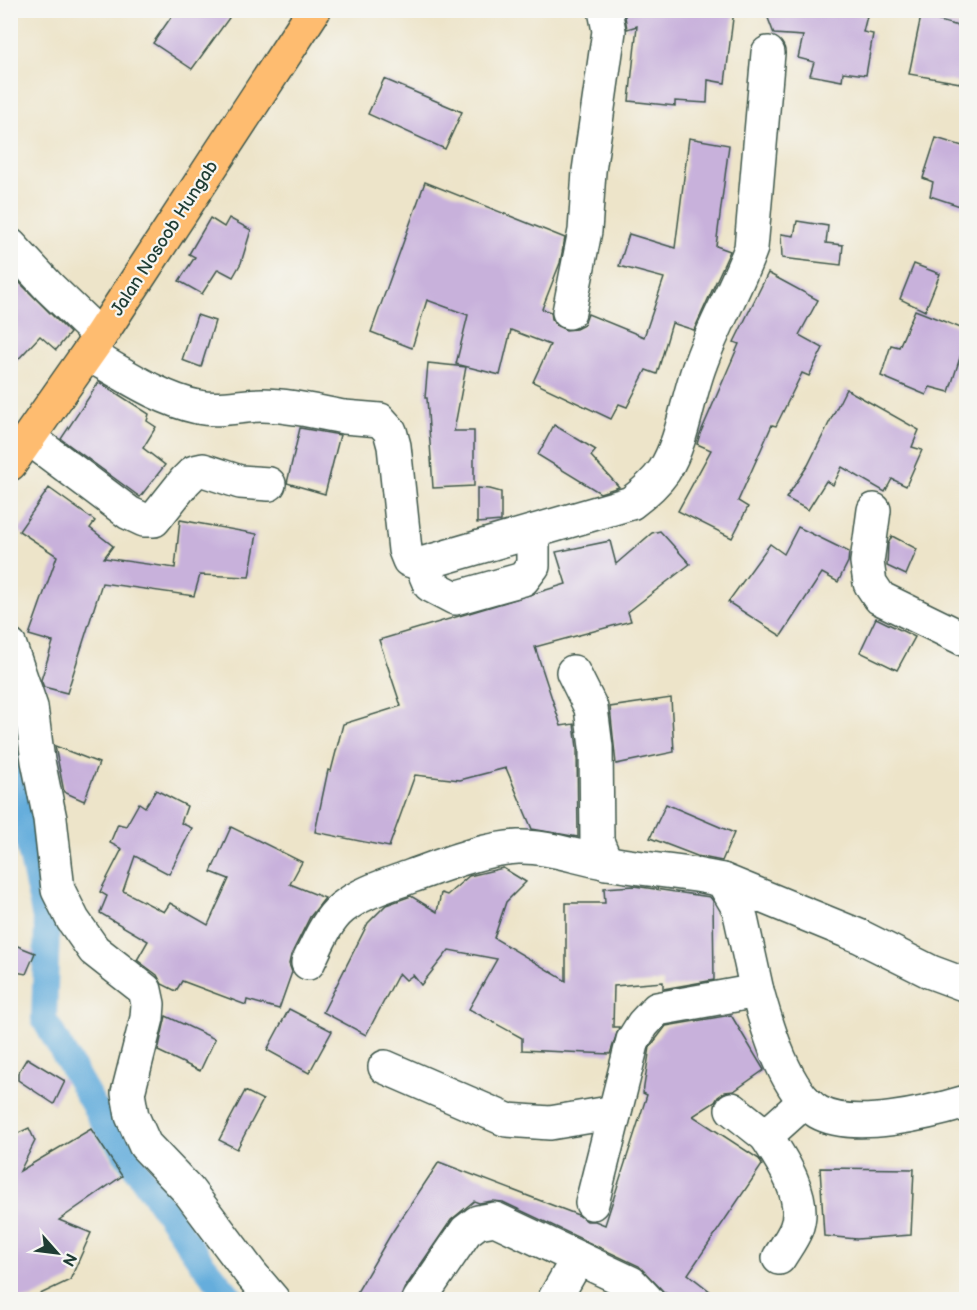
<svg xmlns="http://www.w3.org/2000/svg" width="977" height="1310" viewBox="0 0 977 1310" font-family="'Balsamiq Sans',sans-serif">
<style>
.lines{fill:none;stroke-linecap:round;stroke-linejoin:round}
.canal{stroke:#65addc;stroke-width:26}
.building{fill:#c8b1db}
.minor-casing{stroke:#3e564a;stroke-width:36}
.major-casing{stroke:#3e564a;stroke-width:36}
.minor{stroke:#fff;stroke-width:33}
.major{stroke:#febc70;stroke-width:33}
.labels{text-anchor:middle;stroke-width:4.5;stroke-linejoin:round;paint-order:stroke}
.street-label{font-size:18px;fill:#1f3d34;stroke:#f6f6f2}
</style>
<rect width="100%" height="100%" fill="#f6f6f2"/>
<filter id="ink" filterUnits="userSpaceOnUse"><feTurbulence type="fractalNoise" baseFrequency=".0167" numOctaves="2"/><feDisplacementMap in="SourceGraphic" scale="12" xChannelSelector="R" yChannelSelector="G"/><feConvolveMatrix kernelMatrix="1 2 1 2 8 2 1 2 1" color-interpolation-filters="sRGB"/></filter>
<filter id="wash" filterUnits="userSpaceOnUse"><feTurbulence type="fractalNoise" baseFrequency=".008" numOctaves="4" result="noise"/><feDisplacementMap in="SourceGraphic" scale="24" xChannelSelector="R" yChannelSelector="G"/><feGaussianBlur stdDeviation="1.35" result="paint"/><feColorMatrix in="noise" values="0 0 0 0 0 0 0 0 0 0 0 0 0 0 0 0 0 1.4 0 .05"/><feComposite in="paint" operator="in"/></filter>
<g filter="url(#wash)">
<rect width="100%" height="100%" fill="#ede4c9"/>
<g class="lines">
<path class="canal" d="M10,759L47,927L44,1019L102,1120L202,1263L233,1300"/>
</g>
<g id="blocks">
<g class="building">
<path d="M176,10H218L229,18L192,69L153,43Z"/>
<path d="M624,10H734L725,83L708,80L707,103L675,101V106L629,101L637,26L627,29Z"/>
<path d="M765,10H841L867,16L863,32L873,34L866,75L843,72L842,81L810,75L814,62L798,58L803,36L774,34Z"/>
<path d="M921,16L966,28V84L909,74Z"/>
<path d="M384,79L462,112L445,149L368,114Z"/>
<path d="M689,138L729,145L716,246L730,251L694,330L672,323L657,374L646,370L627,407L619,404L611,419L533,382L550,345L511,330L500,375L456,364L468,315L427,300L412,348L371,332L425,182L565,238L560,263L542,309L551,312L552,319L557,326L566,330L576,329L584,325L588,314L644,337L664,278L619,266L629,234L675,248Z"/>
<path d="M936,138L966,147V208L930,196L933,182L923,178Z"/>
<path d="M210,218L224,227L229,218L251,230L241,263L233,277L218,269L202,294L179,281L195,257L189,254Z"/>
<path d="M797,221L828,226L826,243L843,245L841,265L782,258L781,234L794,236Z"/>
<path d="M914,264L940,274L925,311L900,299Z"/>
<path d="M10,273L70,333L56,350L40,336L10,368Z"/>
<path d="M768,273L818,300L799,335L823,348L809,376L802,373L776,426L772,425L738,501L748,507L732,538L678,511L711,450L697,444L700,434L739,344L734,342Z"/>
<path d="M915,310L966,330V339L949,392L930,387L926,395L881,376L891,345L899,347Z"/>
<path d="M197,315L215,321L201,367L182,360Z"/>
<path d="M428,363L466,367L454,431H474V486L433,488L427,398H425Z"/>
<path d="M99,382L149,414L147,421L156,427L143,448L165,465L140,497L61,439Z"/>
<path d="M846,389L919,430L912,447L922,450L906,486L892,479L885,492L842,467L833,485L826,481L808,510L786,498L808,465Z"/>
<path d="M554,425L596,450L591,456L619,487L600,493L538,455Z"/>
<path d="M300,428L340,435L325,494L287,483Z"/>
<path d="M49,488L95,521L90,528L113,546L104,558L175,568L180,520L257,534L249,577L200,575L194,596L102,583L67,693L44,687L41,680L53,642L29,635L57,556L19,531Z"/>
<path d="M477,488L490,489L501,492V521L477,523Z"/>
<path d="M798,527L849,552L848,562L838,582L822,573L781,636L728,602L770,544L784,554Z"/>
<path d="M660,531L690,564L628,612L631,621L535,647L561,726L574,724L577,748L578,837L532,829L506,768L460,780L415,775L389,847L315,832L328,770L331,771L343,724L401,706L379,640L566,584L556,552L610,541L616,564L652,533Z"/>
<path d="M892,536L917,549L906,575L887,566L888,544Z"/>
<path d="M876,618L915,637L897,670L860,652Z"/>
<path d="M671,698L674,752L616,764L610,707Z"/>
<path d="M55,746L99,763L84,801L64,792Z"/>
<path d="M156,790L187,806L181,823L192,828L169,874L135,856L123,891L164,912L170,903L208,925L229,879L211,872L231,827L302,862L290,884L325,898L310,917L291,955L289,964L292,972L279,1009L247,1000L246,1005L182,981L176,991L162,984L157,975L137,960L148,941L100,913L107,896L100,892L122,849L110,843L118,824L126,826L139,803L145,807Z"/>
<path d="M666,804L734,833L722,861L697,856L650,838Z"/>
<path d="M503,868L526,882L506,902L494,938L566,981V903H605L604,888L634,886L710,897L713,901L714,980L663,989V982L614,986L613,1027H619L610,1054L522,1050V1038L469,1009L497,959L449,950L421,985L413,975L406,980L399,973L366,1035L323,1012L368,923L386,905L411,896L437,912L441,893L447,895L469,876Z"/>
<path d="M10,943L35,953L26,974L10,971Z"/>
<path d="M289,1009L332,1031L309,1073L267,1050Z"/>
<path d="M731,1015L764,1070L734,1091L725,1092L718,1097L715,1102L693,1116L759,1159L762,1165L688,1274L720,1299H674L663,1291L639,1266L503,1202L492,1201L479,1203L474,1201L451,1220L404,1289L400,1299H353L391,1234L439,1162L578,1215L587,1221H595L605,1225L647,1095L643,1093L650,1047L666,1026Z"/>
<path d="M166,1016L215,1039L200,1071L158,1051Z"/>
<path d="M27,1058L65,1081L54,1104L18,1080V1073Z"/>
<path d="M245,1091L263,1100L237,1149L219,1140Z"/>
<path d="M29,1128L35,1141L20,1171L91,1129L122,1176L59,1220L91,1233L70,1280L30,1299H10V1137Z"/>
<path d="M820,1168L914,1169L911,1235L857,1239L824,1236Z"/>
</g>
</g>
</g>
<g filter="url(#ink)">
<use href="#blocks" fill-opacity="0" stroke="#3e564a" stroke-width="1.5"/>
<g class="lines">
<defs>
<g id="minor">
<path d="M10,245L49,287L100,336"/>
<path d="M569,312L585,231L589,171L609,31L605,10"/>
<path d="M88,354C122,373 159,399 198,407C220,412 241,405 262,405C290,405 316,412 344,417C356,418 368,419 380,420L390,431L394,446L405,550L409,560L421,564L631,503C643,494 655,484 664,471C684,439 687,397 701,362C715,323 737,287 751,248L768,53"/>
<path d="M29,438L129,513L144,520H154L185,481L194,472L203,470L240,482L269,484"/>
<path d="M874,510L867,562L870,583L880,598L966,640"/>
<path d="M421,564L430,585L455,598L523,579L533,566V533"/>
<path d="M10,646L31,707L38,761L50,819L58,890L73,920L94,950L145,990L148,1004L147,1018L128,1093L132,1116L145,1145L188,1190L251,1274L273,1300"/>
<path d="M573,672L591,708L596,747L597,841L606,863"/>
<path d="M722,880L859,936L931,972L966,985"/>
<path d="M308,963C317,945 326,921 342,908C362,892 388,885 412,876C446,864 482,849 518,847C547,846 576,857 604,862C643,870 683,871 722,880L739,909L757,991"/>
<path d="M385,1067L507,1120L550,1123L615,1112"/>
<path d="M732,1109L766,1136"/>
<path d="M592,1203L633,1040L643,1024L657,1009L757,991C767,1026 785,1092 818,1112C853,1132 929,1113 966,1102"/>
<path d="M779,1258C785,1248 792,1239 796,1229C808,1199 782,1160 766,1136L805,1101"/>
<path d="M419,1300L466,1231L478,1222L495,1219L631,1283L647,1300"/>
<path d="M554,1300L578,1258"/>
</g>
<path id="major" d="M10,464L100,336L314,10"/>
</defs>
<use href="#minor" class="minor-casing"/>
<use href="#major" class="major-casing"/>
<use href="#minor" class="minor"/>
<use href="#major" class="major"/>
</g>
</g>
<g class="labels">
<g class="street-label">
<text transform="translate(164 238) rotate(-57)" y="6">Jalan Nosoob Hungab</text>
</g>
</g>
<rect width="977" height="1310" fill="none" stroke="#f6f6f2" stroke-width="36"/>
<g transform="translate(57 1253) rotate(118)" stroke="#f6f6f2" stroke-width="4.5" paint-order="stroke">
<path d="M0-4.5L10 22L0 15L-10 22Z" fill="#1f3d34"/>
<text y="-9" font-size="16" font-weight="bold" text-anchor="middle" fill="#1f3d34">N</text>
</g>
</svg>
